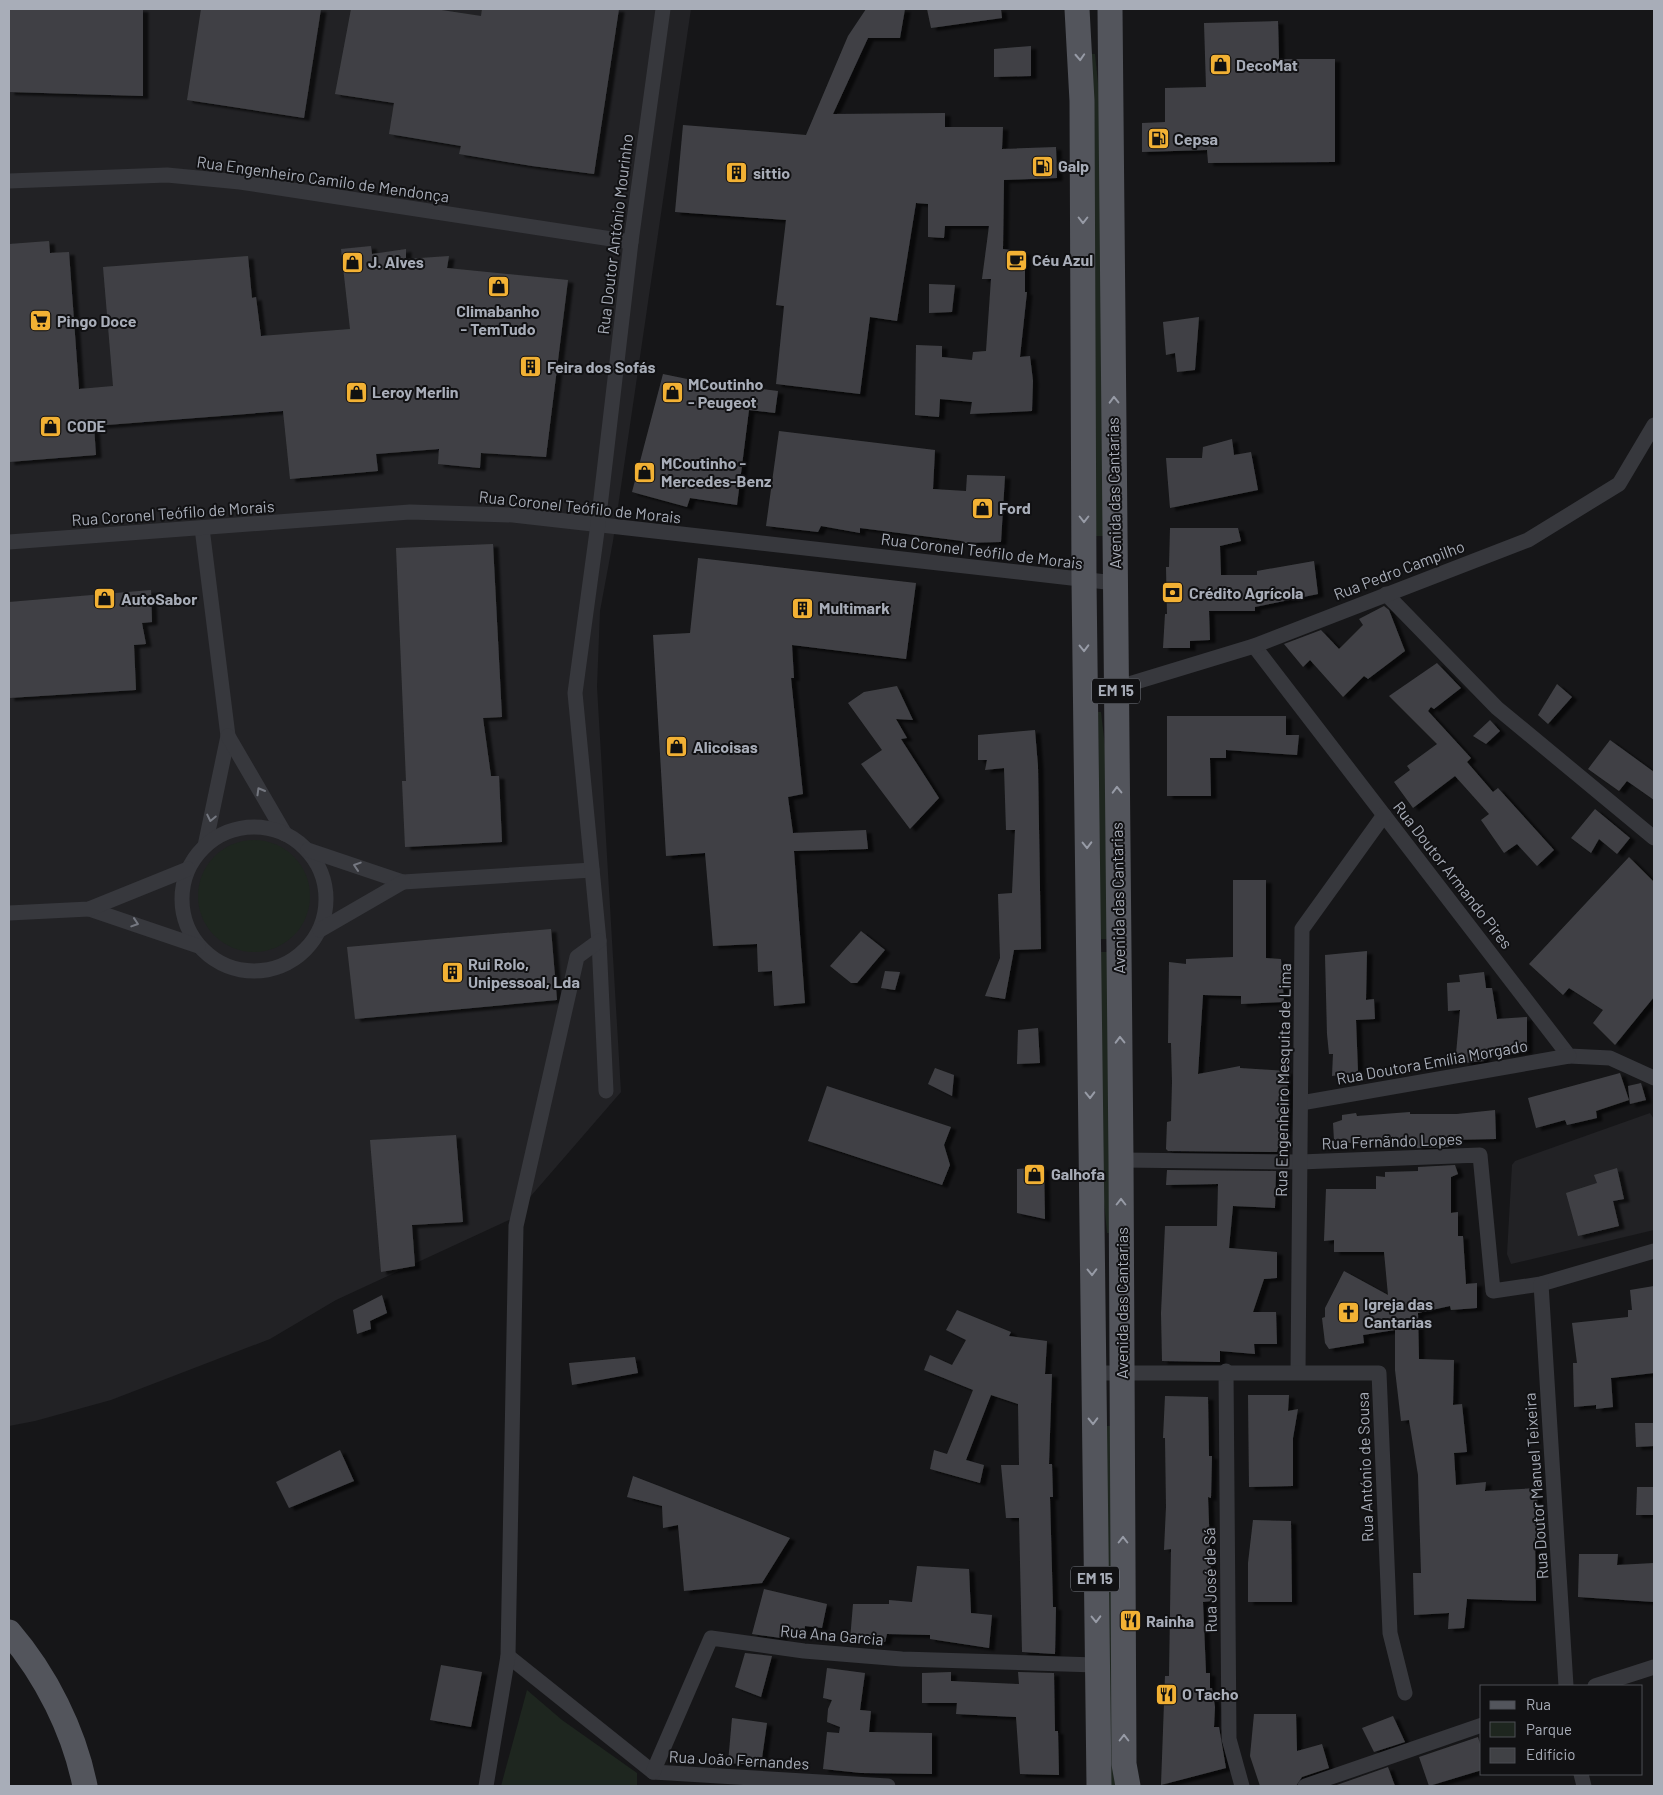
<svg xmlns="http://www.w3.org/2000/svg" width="1663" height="1795" viewBox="0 0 1663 1795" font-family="Barlow,sans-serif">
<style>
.built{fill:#222225}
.green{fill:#1e261f}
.building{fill:#404145;filter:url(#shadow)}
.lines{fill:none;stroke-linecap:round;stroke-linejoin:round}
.minor{stroke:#37383d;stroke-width:15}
.primary{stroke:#53555c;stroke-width:25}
.oneway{stroke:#979ba6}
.oneway2{stroke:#757881}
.labels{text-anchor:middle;stroke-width:4;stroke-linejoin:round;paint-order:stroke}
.shield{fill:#111113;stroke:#7b7e86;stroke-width:1}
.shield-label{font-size:15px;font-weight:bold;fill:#a8adb8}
.poi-label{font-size:16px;font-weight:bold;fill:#a8adb8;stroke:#111113;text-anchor:start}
.street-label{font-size:16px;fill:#a8adb8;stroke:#111113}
</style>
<defs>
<filter id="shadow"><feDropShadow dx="5.5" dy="3" stdDeviation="1" flood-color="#0009"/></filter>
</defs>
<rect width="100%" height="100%" fill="#161618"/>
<g class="built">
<path d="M9,9H691L613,541L600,611L597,687L621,1092L511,1219L336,1300L270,1339L111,1400L35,1421L9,1426Z"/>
<path d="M1650,1113L1654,1119V1230L1511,1264L1507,1254L1512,1165L1515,1161Z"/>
</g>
<g class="green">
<path d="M1092,54H1095L1101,112L1104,536H1096Z"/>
<path d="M1098,712H1101L1107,763L1109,939H1100Z"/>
<circle cx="254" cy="896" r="56"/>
<path d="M1100,952H1108L1110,1233H1107L1103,1192Z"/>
<path d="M1104,1426H1112L1117,1786H1110Z"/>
<path d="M527,1690L562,1720L637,1773V1786H501Z"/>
</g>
<g class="building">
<path d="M9,9H143V96L9,92Z"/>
<path d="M201,9H321L304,118L187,100Z"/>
<path d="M351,9H435L481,16L482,9H619L594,174L532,166L459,154L461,146L389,134L394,103L335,94Z"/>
<path d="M866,9H905L900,38H868L833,114L945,113V127H1003L1002,149L1056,147L1057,178L1004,180L1003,249L1025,252V292H1027L1020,357L1030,356L1033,381L1032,411L970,414L972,402L940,399L939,417L915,415L916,345L942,346V357L972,360L973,352L986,351L991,279H982L989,226H945L944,238L928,237V204L916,203L897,321L870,317L860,394L776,384L784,306L776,305L786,220L675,212L683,125L806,135L848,36Z"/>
<path d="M927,9H1001L1002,18L931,28Z"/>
<path d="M1278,21L1279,59H1335V162L1208,163L1207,150L1142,152V123L1165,122V88L1206,87L1204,23Z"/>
<path d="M1031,46V76L994,77V49Z"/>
<path d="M49,241L50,253L69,252L79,389L113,386L103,267L248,256L252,298L256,297L261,336L350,329L341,249L371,246L372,254L406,249V259L449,256L447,268L568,280L546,457L481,453L480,468L438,464L439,449L376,454L378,471L290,479L283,411L94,426L96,455L9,462V244Z"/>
<path d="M929,284L955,285L952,312L929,313Z"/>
<path d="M1199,317L1195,370L1177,372L1175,353L1166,355L1163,322Z"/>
<path d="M663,374L721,386L722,384L778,391L775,413L749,410L737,505L690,498L687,507L632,492Z"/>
<path d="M779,431L935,450L933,489L966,491L967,475L1005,476L1001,542L961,543L962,541L860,528V533L821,526L818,532L766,526Z"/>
<path d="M1232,439L1234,455L1251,452L1258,490L1170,508L1166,458H1202L1203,447Z"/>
<path d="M1170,528H1238L1241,541L1220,546L1221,575H1257V571L1314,561L1318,594L1255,607V611H1209L1210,640L1190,641V648H1163L1165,614H1167L1166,567H1169Z"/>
<path d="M493,544L502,717L483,718L491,776H499L502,842L405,847L402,781H406L396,548Z"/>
<path d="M698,558L916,583L906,659L792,645L794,678H791L803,794L788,797L793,833L866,830L868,849L794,851L805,1003L774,1006L772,971L758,972L757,944L713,946L705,853L666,856L653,635L690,633Z"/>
<path d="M151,590L152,622L142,623L146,644L134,645L136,690L9,698V602Z"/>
<path d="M1384,606L1389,610L1405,651L1368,679L1364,676L1343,697L1310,660L1303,667L1284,644L1321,630L1339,649L1363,625L1359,619Z"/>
<path d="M1437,663L1461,688L1434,709L1431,707L1428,711L1471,758L1467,762L1493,792L1498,788L1554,850L1537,866L1517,844L1504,853L1481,820L1489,814L1455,776L1413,808L1394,782L1410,770L1407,766L1437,744L1389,696Z"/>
<path d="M1557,684L1572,697L1548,724L1538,715Z"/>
<path d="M897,686L913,720L896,719L907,738L901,739L939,798L910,829L861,764L882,750L848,703L864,692Z"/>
<path d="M1167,716H1286V735H1299L1297,755L1226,750V758H1210L1211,796H1167Z"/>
<path d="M1490,720L1500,731L1486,744L1473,736Z"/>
<path d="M1035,730L1038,766L1041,949L1014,950L1005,999L985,996L1000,958L998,894L1012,893L1015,830H1006L1004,768L985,770L987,760H978V735Z"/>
<path d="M1610,740L1654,772V800L1627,781L1619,791L1588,769Z"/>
<path d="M1595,809L1630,838L1617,854L1599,839L1591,853L1571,838Z"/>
<path d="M1629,857L1654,882V997L1615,1045L1593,1023L1603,1010L1569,988L1563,995L1529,964Z"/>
<path d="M1233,880H1266V958L1281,959L1284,1002L1241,1004V996L1203,995L1198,1074L1240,1066V1068L1287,1071L1288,1104L1284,1148H1278L1277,1152L1168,1151L1166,1149L1167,1122L1171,1121L1172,1082L1171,1043H1168L1169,962L1186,964V959L1233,957Z"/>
<path d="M551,929L557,1000L355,1019L347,947Z"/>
<path d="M861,931L885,950L857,983H851L830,966Z"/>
<path d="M1367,951L1366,1000L1374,999L1375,1019L1356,1020L1358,1072L1332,1076L1333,1054H1329L1327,1034L1325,955Z"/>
<path d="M885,971L900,972L895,990L881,988Z"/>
<path d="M1484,972L1486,988H1492L1497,1019L1527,1017V1051L1484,1055V1061L1465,1063L1464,1054H1456L1460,1010L1448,1011L1447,983L1460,982L1459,975Z"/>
<path d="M1038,1028L1040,1063L1017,1064L1018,1030Z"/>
<path d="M935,1068L954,1075L952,1096L928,1084Z"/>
<path d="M1620,1073L1629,1100L1596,1111L1597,1118L1567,1125L1565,1120L1536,1128L1528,1098Z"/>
<path d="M1641,1083L1646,1100L1630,1104L1628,1086Z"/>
<path d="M827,1086L951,1127L944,1145L950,1165L942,1185L808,1141Z"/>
<path d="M1495,1110L1496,1139L1447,1140L1449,1147L1417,1148L1416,1140L1378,1145V1142L1345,1143L1344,1139L1334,1140L1333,1123L1342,1120V1115L1356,1113L1357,1116L1410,1112V1114H1457Z"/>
<path d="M456,1135L463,1222L412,1225L415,1266L381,1272L370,1140Z"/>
<path d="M1455,1165L1458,1174L1451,1177V1213L1458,1212V1236H1463L1466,1284L1477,1283V1308L1451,1310L1450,1306L1418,1313L1419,1359L1454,1360L1453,1405L1462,1404L1467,1452L1454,1453L1456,1485L1486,1482L1485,1491L1537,1488L1538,1537L1535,1538L1536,1601L1467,1599L1464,1628L1448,1629L1449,1613L1414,1615L1413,1573H1421L1418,1475L1409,1420L1401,1421L1395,1370V1330L1363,1335L1364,1343L1329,1349L1325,1343L1322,1318L1325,1317V1308L1344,1271L1388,1295L1384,1252H1334V1240L1324,1241L1326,1189H1376V1176L1385,1177V1172L1418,1171V1167Z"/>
<path d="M1044,1167L1045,1219L1017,1213V1169Z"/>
<path d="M1617,1168L1624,1199L1613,1201L1619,1226L1578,1236L1566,1193L1597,1183L1594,1175Z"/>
<path d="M1167,1170L1276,1171L1275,1208L1233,1206L1229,1248L1277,1252V1278L1264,1279L1253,1312H1276L1277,1344H1254L1255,1354L1220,1351V1362L1162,1361L1161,1313L1165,1226H1217L1218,1184L1166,1185Z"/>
<path d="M1654,1286V1373L1611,1378L1613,1407L1596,1409V1405L1574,1407L1573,1363H1577L1572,1323L1628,1317V1310H1632L1630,1290Z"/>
<path d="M382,1295L387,1313L370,1321L371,1329L357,1334L353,1310Z"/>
<path d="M957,1310L1011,1332L1009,1336L1047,1341L1045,1374H1052L1049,1464H1052L1053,1497H1050L1053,1607H1056L1055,1654L1022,1652L1019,1518H1006L1001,1465H1019L1018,1404L991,1395L966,1460L984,1465L980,1483L930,1469L934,1450L947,1454L973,1390L924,1370L930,1355L952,1365L966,1340L946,1330Z"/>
<path d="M635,1357L638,1373L572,1385L569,1363Z"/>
<path d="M1248,1395H1289L1288,1411L1298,1409L1293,1438V1486L1249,1487Z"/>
<path d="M1165,1396L1208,1397L1209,1456H1212L1211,1498L1208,1497L1212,1601L1203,1602L1206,1673H1210V1688H1212L1215,1707L1214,1727H1219L1226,1768L1161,1785L1165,1676H1169L1171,1549L1164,1550L1166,1507L1165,1438H1163Z"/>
<path d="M1635,1423H1654V1446L1636,1447Z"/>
<path d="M340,1450L354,1481L289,1508L276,1482Z"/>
<path d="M633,1476L659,1486L790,1538L762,1583L684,1591L678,1525L663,1528L662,1506L627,1497Z"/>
<path d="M1637,1487H1654V1515H1636Z"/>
<path d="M1253,1520L1291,1521L1292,1602H1248V1563Z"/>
<path d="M1579,1554H1618L1617,1565L1654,1563V1602L1578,1597Z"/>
<path d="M917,1566L969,1569L971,1613L992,1615L989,1648L930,1639V1635L887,1634L885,1642L850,1640L853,1604H889V1600L912,1602Z"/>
<path d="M764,1589L827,1604L822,1628L805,1626L804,1635L784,1632L781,1638L752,1634Z"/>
<path d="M745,1653L772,1656L761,1697L735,1687Z"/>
<path d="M441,1665L482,1672L471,1727L430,1720Z"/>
<path d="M827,1668L865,1673L860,1710L871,1711L869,1732L932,1733V1774L861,1773L823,1769L827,1732L839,1733L840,1727L827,1722L828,1709L832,1700L823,1698Z"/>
<path d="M951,1672V1681L1019,1684L1018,1672L1054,1673L1055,1731H1058L1059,1775L1020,1774L1016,1717L956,1714L957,1703H922V1673Z"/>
<path d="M1254,1714H1296L1297,1751L1322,1744L1329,1768L1302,1777L1296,1786H1260L1250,1756Z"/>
<path d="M1393,1716L1405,1742L1374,1752L1362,1728Z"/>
<path d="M732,1718L767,1723L761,1765L728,1763Z"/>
<path d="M1478,1737L1482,1751V1770L1429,1786L1419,1757Z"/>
<path d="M1388,1767L1395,1786H1334Z"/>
</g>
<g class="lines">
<g class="minor">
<path d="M9,181L167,175L240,182L631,242"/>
<path d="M202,528L228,736L205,846"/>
<path d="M9,542L410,512L513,515L1115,583"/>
<path d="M1386,594L1497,708L1654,838"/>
<path d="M1254,646L1569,1056L1610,1058L1654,1078"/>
<path d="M1116,688L1254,646L1528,540L1619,484L1654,425"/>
<path d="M228,736L285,834"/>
<circle cx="254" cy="899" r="72"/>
<path d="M308,850L403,882L592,870"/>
<path d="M89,909L198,946"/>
<path d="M9,913L89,909L188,869"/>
<path d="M320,930L403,882"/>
<path d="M606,1091L599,941L575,693L598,524L631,242L663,9"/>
<path d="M1301,1103L1569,1056"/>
<path d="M1121,1160L1300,1162L1480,1155L1493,1291L1541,1284L1654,1251"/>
<path d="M1541,1284L1566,1686"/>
<path d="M1226,1371L1229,1739L1242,1786"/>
<path d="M1298,1372L1302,929L1384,815"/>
<path d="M1093,1373H1379L1390,1633L1405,1693"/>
<path d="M508,1656L653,1772L888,1786"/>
<path d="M1595,1686L1654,1667"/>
<path d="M653,1772L711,1638L804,1651L902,1659L1096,1665"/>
<path d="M1581,1774L1584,1786"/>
<path d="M486,1786L508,1656L516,1226L577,957L599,941"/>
<path d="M1305,1786L1482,1725"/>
</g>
<g class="primary">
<path d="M1077,9L1082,101L1084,581L1099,1786"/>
<path d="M1110,9L1121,1160L1124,1764L1128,1786"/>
<path d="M9,1632C46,1675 74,1731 85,1786"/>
</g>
</g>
<defs><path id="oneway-chevron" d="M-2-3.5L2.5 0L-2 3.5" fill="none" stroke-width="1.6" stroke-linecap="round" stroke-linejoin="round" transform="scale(1.25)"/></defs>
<g class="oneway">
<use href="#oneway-chevron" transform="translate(1080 57) rotate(87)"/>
<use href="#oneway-chevron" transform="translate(1083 220) rotate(90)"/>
<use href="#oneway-chevron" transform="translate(1114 400) rotate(-91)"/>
<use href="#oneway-chevron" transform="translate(1084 519) rotate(90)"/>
<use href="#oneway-chevron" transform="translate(1084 648) rotate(89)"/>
<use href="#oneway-chevron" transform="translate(1117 790) rotate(-91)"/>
<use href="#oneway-chevron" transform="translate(1087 845) rotate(89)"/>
<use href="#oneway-chevron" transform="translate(1120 1040) rotate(-91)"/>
<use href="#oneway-chevron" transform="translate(1090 1095) rotate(89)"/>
<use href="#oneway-chevron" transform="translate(1121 1202) rotate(-90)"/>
<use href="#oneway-chevron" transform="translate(1092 1272) rotate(89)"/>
<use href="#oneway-chevron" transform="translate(1093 1421) rotate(89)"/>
<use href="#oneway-chevron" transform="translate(1123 1540) rotate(-90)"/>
<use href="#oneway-chevron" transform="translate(1096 1619) rotate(89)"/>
<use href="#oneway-chevron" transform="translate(1124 1738) rotate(-90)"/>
</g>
<g class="oneway2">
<use href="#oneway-chevron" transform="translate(260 791) rotate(-120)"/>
<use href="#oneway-chevron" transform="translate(211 818) rotate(102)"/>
<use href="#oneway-chevron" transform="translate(357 866) rotate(-162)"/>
<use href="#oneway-chevron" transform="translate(135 923) rotate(18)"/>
</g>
<defs>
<symbol id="shop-square" viewBox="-11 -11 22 22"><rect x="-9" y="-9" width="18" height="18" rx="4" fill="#f2b134" stroke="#111113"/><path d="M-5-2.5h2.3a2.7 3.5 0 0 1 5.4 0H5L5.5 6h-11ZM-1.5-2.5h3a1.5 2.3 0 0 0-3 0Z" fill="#111"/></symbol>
<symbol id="fuel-square" viewBox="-11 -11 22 22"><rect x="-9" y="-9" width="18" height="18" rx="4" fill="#f2b134" stroke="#111113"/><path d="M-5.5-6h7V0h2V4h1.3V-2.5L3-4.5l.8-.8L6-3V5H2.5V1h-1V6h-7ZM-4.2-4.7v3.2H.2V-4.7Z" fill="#111"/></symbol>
<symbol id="building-square" viewBox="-11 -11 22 22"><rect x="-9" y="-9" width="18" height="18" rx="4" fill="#f2b134" stroke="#111113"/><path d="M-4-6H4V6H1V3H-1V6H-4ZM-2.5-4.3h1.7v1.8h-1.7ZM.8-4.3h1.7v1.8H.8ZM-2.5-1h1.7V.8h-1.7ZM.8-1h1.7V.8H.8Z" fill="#111"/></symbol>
<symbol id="cafe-square" viewBox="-11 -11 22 22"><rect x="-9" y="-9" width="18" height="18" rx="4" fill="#f2b134" stroke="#111113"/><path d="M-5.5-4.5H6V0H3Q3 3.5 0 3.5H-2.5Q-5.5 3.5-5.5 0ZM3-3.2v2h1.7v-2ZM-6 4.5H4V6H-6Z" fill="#111"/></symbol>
<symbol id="supermarket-square" viewBox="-11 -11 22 22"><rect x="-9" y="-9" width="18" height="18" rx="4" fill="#f2b134" stroke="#111113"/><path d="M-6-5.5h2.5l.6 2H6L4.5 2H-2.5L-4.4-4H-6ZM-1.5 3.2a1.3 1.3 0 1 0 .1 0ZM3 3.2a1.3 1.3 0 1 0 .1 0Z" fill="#111"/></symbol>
<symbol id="bank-square" viewBox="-11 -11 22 22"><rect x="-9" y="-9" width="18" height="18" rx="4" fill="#f2b134" stroke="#111113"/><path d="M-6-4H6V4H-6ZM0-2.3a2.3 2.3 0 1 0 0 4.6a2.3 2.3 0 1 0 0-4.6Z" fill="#111"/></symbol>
<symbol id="church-square" viewBox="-11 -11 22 22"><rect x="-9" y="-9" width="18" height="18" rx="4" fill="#f2b134" stroke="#111113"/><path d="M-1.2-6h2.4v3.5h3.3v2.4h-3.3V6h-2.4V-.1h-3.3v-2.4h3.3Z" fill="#111"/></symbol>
<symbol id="restaurant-square" viewBox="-11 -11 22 22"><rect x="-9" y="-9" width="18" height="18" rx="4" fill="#f2b134" stroke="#111113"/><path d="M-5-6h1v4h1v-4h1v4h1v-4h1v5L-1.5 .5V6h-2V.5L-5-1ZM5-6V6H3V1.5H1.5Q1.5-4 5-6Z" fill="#111"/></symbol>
</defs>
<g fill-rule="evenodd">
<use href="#shop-square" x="1208" y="52" width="25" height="25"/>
<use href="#fuel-square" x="1146" y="126" width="25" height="25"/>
<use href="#fuel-square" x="1030" y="154" width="25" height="25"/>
<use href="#building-square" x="724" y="160" width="25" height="25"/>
<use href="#cafe-square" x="1004" y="248" width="25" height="25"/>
<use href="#shop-square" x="340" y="250" width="25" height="25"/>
<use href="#shop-square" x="486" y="274" width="25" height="25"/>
<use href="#supermarket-square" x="28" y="308" width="25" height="25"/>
<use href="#building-square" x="518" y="354" width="25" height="25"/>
<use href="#shop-square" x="344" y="380" width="25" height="25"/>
<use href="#shop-square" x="660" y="380" width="25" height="25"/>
<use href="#shop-square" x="38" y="414" width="25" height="25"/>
<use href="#shop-square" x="632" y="460" width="25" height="25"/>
<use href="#shop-square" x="970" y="496" width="25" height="25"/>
<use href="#bank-square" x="1160" y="580" width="25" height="25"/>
<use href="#shop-square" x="92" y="586" width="25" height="25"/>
<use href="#building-square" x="790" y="596" width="25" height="25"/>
<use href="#shop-square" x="664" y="734" width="25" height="25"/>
<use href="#building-square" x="440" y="960" width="25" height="25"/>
<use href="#shop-square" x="1022" y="1162" width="25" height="25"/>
<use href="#church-square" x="1336" y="1300" width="25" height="25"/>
<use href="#restaurant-square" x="1118" y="1608" width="25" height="25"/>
<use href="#restaurant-square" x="1154" y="1682" width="25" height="25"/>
</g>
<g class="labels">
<g class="shield">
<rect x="1092" y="678.5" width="48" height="25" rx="4"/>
<rect x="1071" y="1566.5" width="48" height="25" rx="4"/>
</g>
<g class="shield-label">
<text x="1116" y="696">EM 15</text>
<text x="1095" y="1584">EM 15</text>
</g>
<g class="poi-label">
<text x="1236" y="71">DecoMat</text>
<text x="1174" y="145">Cepsa</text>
<text x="1058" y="172">Galp</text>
<text x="753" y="179">sittio</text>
<text x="1032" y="266">Céu Azul</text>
<text x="368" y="268">J. Alves</text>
<text x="498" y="317" text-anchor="middle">Climabanho<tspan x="498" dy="18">- TemTudo</tspan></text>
<text x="57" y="327">Pingo Doce</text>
<text x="547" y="373">Feira dos Sofás</text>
<text x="688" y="390">MCoutinho<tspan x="688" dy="18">- Peugeot</tspan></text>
<text x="372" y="398">Leroy Merlin</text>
<text x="67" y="432">CODE</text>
<text x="661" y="469">MCoutinho -<tspan x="661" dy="18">Mercedes-Benz</tspan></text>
<text x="999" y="514">Ford</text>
<text x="1189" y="599">Crédito Agrícola</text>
<text x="121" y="605">AutoSabor</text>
<text x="819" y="614">Multimark</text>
<text x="693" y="753">Alicoisas</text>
<text x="468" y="970">Rui Rolo,<tspan x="468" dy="18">Unipessoal, Lda</tspan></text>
<text x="1051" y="1180">Galhofa</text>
<text x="1364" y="1310">Igreja das<tspan x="1364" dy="18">Cantarias</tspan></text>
<text x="1146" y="1627">Rainha</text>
<text x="1182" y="1700">O Tacho</text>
</g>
<g class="street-label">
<text transform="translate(323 179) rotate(8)" y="6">Rua Engenheiro Camilo de Mendonça</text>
<text transform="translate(615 234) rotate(-83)" y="6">Rua Doutor António Mourinho</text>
<text transform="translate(1114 493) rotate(-91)" y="6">Avenida das Cantarias</text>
<text transform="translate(580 507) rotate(6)" y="6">Rua Coronel Teófilo de Morais</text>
<text transform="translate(173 513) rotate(-4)" y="6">Rua Coronel Teófilo de Morais</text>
<text transform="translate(982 551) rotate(7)" y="6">Rua Coronel Teófilo de Morais</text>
<text transform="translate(1399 570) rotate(-21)" y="6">Rua Pedro Campilho</text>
<text transform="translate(1453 875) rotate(52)" y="6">Rua Doutor Armando Pires</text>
<text transform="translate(1118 898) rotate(-91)" y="6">Avenida das Cantarias</text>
<text transform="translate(1432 1062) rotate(-10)" y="6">Rua Doutora Emília Morgado</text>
<text transform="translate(1283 1080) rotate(-89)" y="6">Rua Engenheiro Mesquita de Lima</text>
<text transform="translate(1392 1141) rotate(-2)" y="6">Rua Fernãndo Lopes</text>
<text transform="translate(1122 1303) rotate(-90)" y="6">Avenida das Cantarias</text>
<text transform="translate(1365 1467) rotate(-92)" y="6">Rua António de Sousa</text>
<text transform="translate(1536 1486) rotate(-94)" y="6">Rua Doutor Manuel Teixeira</text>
<text transform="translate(1210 1580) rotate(-91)" y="6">Rua José de Sá</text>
<text transform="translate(832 1635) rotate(5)" y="6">Rua Ana Garcia</text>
<text transform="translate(739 1760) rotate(3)" y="6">Rua João Fernandes</text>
</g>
</g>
<rect width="1663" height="1795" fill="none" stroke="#a8adb8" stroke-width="20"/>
<rect x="1480" y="1685" width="162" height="90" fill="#111113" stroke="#4d4f55"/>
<rect x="1490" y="1701" width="25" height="8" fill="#53555c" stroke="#4d4f55"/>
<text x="1526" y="1710" font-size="15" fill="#a8adb8">Rua</text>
<rect x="1490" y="1722" width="25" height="15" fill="#1e261f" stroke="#4d4f55"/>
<text x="1526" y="1735" font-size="15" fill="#a8adb8">Parque</text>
<rect x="1490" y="1748" width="25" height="15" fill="#404145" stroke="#4d4f55"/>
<text x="1526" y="1760" font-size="15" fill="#a8adb8">Edifício</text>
</svg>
